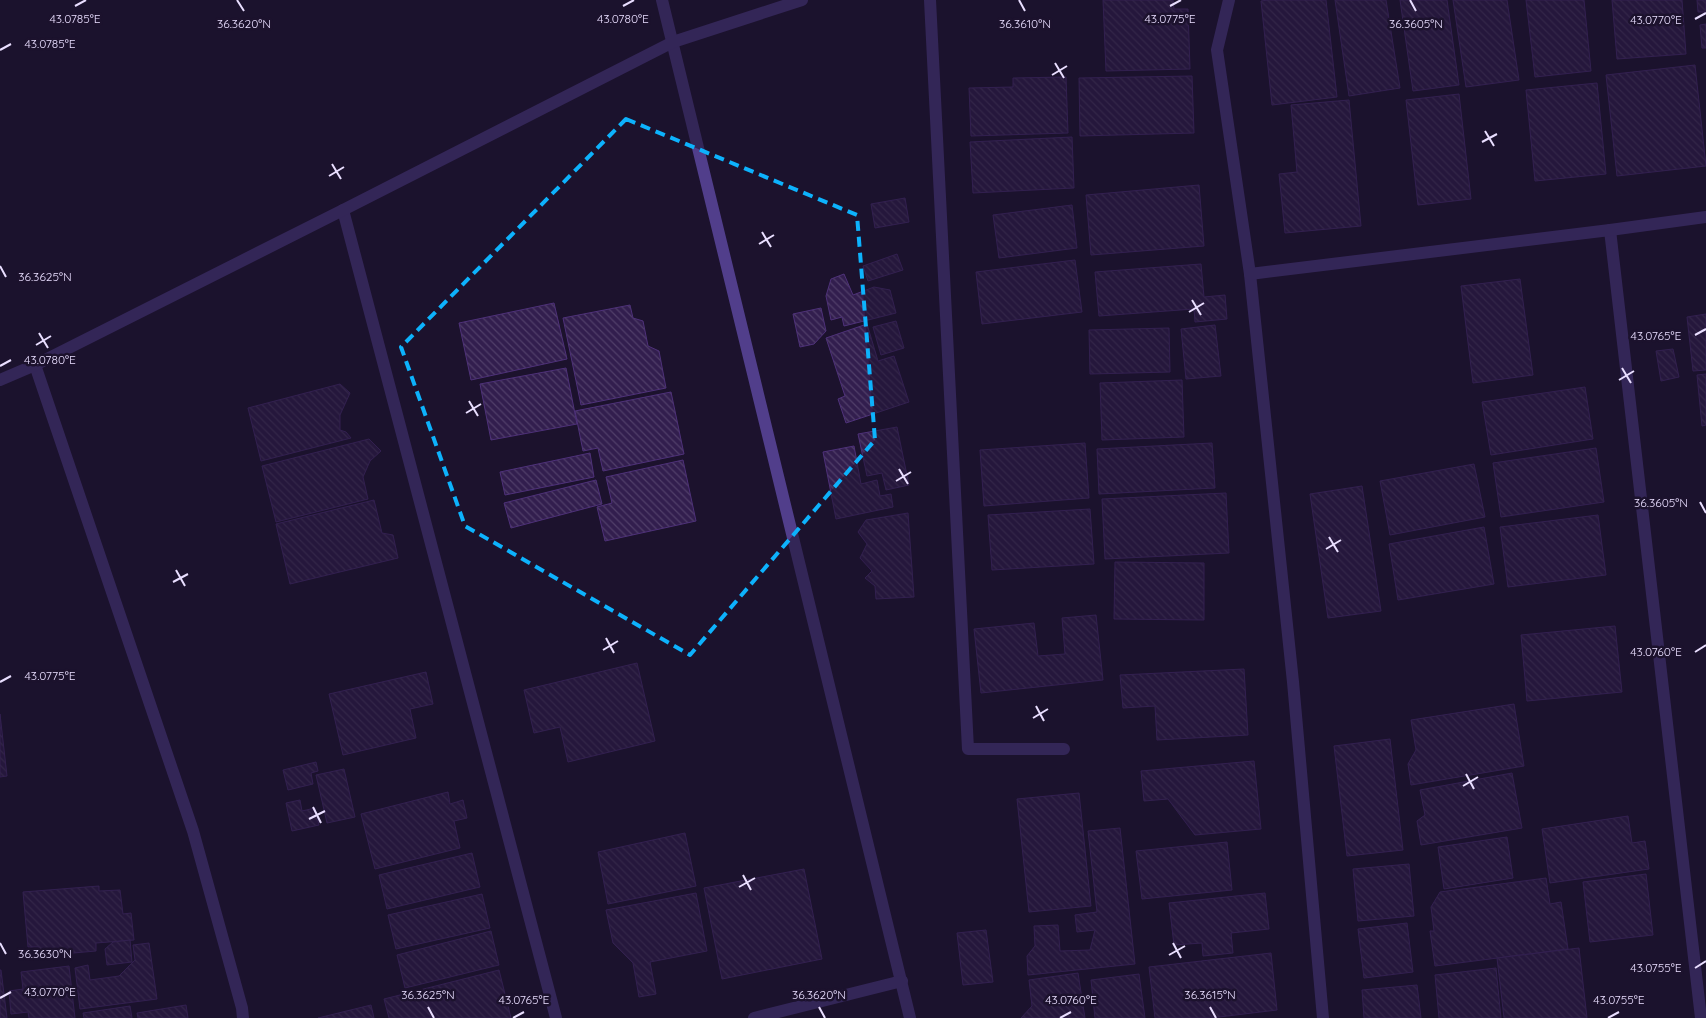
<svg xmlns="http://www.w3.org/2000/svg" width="1706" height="1018" viewBox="0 0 1706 1018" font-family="Quicksand,sans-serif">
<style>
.building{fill:url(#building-back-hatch);stroke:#4e3179}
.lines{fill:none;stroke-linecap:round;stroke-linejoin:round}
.minor{stroke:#513e8b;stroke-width:12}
.marked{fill:none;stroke:#0db2fc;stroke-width:4;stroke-dasharray:10 6;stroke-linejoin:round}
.ticks{fill:none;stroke:#e9deff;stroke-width:2}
.ticks-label{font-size:12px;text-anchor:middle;fill:#e9deff;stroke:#1c122d;stroke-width:5;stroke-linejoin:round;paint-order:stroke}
</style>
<defs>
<pattern id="building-back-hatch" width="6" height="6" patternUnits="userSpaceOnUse" patternTransform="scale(1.25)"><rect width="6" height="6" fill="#321e4e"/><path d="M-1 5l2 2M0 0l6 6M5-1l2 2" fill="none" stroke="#503e69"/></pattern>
</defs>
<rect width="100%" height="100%" fill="#1c122d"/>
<g class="building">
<path d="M1103,0H1173L1174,9H1188L1190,69L1106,71Z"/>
<path d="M1268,0H1326L1337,97L1272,105L1261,1Z"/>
<path d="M1335,0H1386L1400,88L1349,96Z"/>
<path d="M1400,0H1447L1459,85L1413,91Z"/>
<path d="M1453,0H1507L1519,80L1466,87Z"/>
<path d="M1526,0H1584L1591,71L1535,77Z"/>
<path d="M1612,0H1682L1686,54L1617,59Z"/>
<path d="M1697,0H1706V12H1698Z"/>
<path d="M1706,24V48H1702L1700,25Z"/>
<path d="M1695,65L1706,166L1617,176L1606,75Z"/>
<path d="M1192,76L1194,133L1080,136L1079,78Z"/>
<path d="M1066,77L1068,133L971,136L969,88L1013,87V78Z"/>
<path d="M1597,83L1606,174L1535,181L1526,90Z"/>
<path d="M1459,94L1471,199L1418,205L1406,100Z"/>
<path d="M1349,100L1361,226L1285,233L1279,174L1297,172L1291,105Z"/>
<path d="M1072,137L1074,188L973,193L970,142Z"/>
<path d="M1199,185L1204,246L1091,255L1086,195Z"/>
<path d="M905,198L909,222L875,228L871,204Z"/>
<path d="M1072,205L1077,248L999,258L993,215Z"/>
<path d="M897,254L903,270L868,281L863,266Z"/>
<path d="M1075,260L1082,312L982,324L976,272Z"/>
<path d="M1201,264L1204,297L1225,295L1227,319L1195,322L1194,309L1099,316L1095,272Z"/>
<path d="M844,274L853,295L874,287L890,290L896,313L844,326L842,317L831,320L826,296L831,279Z"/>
<path d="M1520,279L1533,375L1473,383L1461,286Z"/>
<path d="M554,303L567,359L471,380L459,323Z"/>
<path d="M630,305L633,318L643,321L648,346L659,351L666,388L581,405L563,318Z"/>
<path d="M821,308L826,331L814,344L800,347L793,314Z"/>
<path d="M1706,314V370L1693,371L1687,317Z"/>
<path d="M896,321L904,348L881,355L873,327Z"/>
<path d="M867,324L878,361L894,356L909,402L846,423L838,399L845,396L826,338Z"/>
<path d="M1215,325L1221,376L1186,379L1181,329Z"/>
<path d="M1169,328L1170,372L1090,374L1089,330Z"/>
<path d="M1673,349L1679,377L1661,381L1656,351Z"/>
<path d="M566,368L577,424L491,440L480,384Z"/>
<path d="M1706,374V425L1702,426L1697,375Z"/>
<path d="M1182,380L1184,437L1102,440L1100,383Z"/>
<path d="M340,384L350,393L340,415V430L346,432L351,438L261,461L248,408Z"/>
<path d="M1585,387L1593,439L1491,455L1482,402Z"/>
<path d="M671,392L684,454L603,471L598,448L583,451L575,411Z"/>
<path d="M897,427L909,485L886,490L882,473L867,476L858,434Z"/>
<path d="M369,439L381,451L370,461L363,477L368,499L276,522L262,466Z"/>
<path d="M1085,443L1089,498L984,506L980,450Z"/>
<path d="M1212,443L1215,488L1099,494L1097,449Z"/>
<path d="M854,446L861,484L877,480L880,496L891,494L893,507L836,519L823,452Z"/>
<path d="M1596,448L1604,502L1501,517L1493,463Z"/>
<path d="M590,453L594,477L505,495L500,472Z"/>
<path d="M683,460L696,521L605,541L597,507L612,503L606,477Z"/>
<path d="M1474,464L1485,517L1390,535L1380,481Z"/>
<path d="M596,480L602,504L511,528L504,503Z"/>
<path d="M1362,486L1381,611L1328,618L1310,494Z"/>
<path d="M1226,493L1229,553L1105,559L1102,499Z"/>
<path d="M374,500L382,533L393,535L398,558L290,584L276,524Z"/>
<path d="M1090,509L1094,564L992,570L988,515Z"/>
<path d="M908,513L914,597L876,599L875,586L865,578L872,571L860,558L867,544L858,532L866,520Z"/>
<path d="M1598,515L1606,575L1508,587L1500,527Z"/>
<path d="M1484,527L1494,584L1398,600L1389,544Z"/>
<path d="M1115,562L1204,563V620L1114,619Z"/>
<path d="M1096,615L1103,680L981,693L974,629L1034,623L1038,656L1065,654L1062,618Z"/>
<path d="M1615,626L1622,692L1527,701L1521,635Z"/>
<path d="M637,663L655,741L568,762L560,727L534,733L524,690Z"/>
<path d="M1244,669L1248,735L1157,740L1155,706L1123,708L1120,675Z"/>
<path d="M426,672L433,704L410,709L416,738L343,755L329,694Z"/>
<path d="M1514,704L1524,766L1411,785L1408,764L1416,750L1411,720Z"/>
<path d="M0,714L7,776L0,777Z"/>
<path d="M1390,739L1403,850L1347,856L1334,746Z"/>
<path d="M1254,761L1261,829L1195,835L1168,799L1144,801L1141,771Z"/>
<path d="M316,762L318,771L311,773L313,784L288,790L283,770Z"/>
<path d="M344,769L355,817L327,823L316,775Z"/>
<path d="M1512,773L1522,828L1421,845L1417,821L1425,815L1420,790Z"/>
<path d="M448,792L450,804L463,800L467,818L454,821L460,848L375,869L361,814Z"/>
<path d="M1079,793L1091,906L1029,912L1017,799Z"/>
<path d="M300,800L302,811L315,808L319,825L292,831L286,803Z"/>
<path d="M1628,816L1632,843L1645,841L1649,869L1550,883L1542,829Z"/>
<path d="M1120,828L1135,964L1028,975L1027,956L1035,946L1034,926L1058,925L1060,951L1090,950L1095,930L1077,932L1075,915L1097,912L1088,831Z"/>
<path d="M685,833L696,886L608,904L598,852Z"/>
<path d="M1507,837L1513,878L1444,889L1438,847Z"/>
<path d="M1227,842L1232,890L1142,899L1136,851Z"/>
<path d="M472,853L480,887L387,909L379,875Z"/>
<path d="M1409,864L1414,916L1358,921L1353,869Z"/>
<path d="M804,869L822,959L722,979L704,888Z"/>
<path d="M1646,874L1653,935L1590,942L1583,882Z"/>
<path d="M1546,878L1550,904L1561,902L1568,949L1435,966L1430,931H1434L1431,907L1440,892Z"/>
<path d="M99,886V891L120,890L123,914L131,913L134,940L96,943V951L39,956V947H28L23,892Z"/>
<path d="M696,893L707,951L650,962L656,994L639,997L633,963L613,943L606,910Z"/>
<path d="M1265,893L1269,929L1231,933L1233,953L1203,956L1202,943L1174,945L1169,903Z"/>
<path d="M482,894L490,928L396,949L388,915Z"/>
<path d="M1407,923L1413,972L1364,978L1358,929Z"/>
<path d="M986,930L993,982L963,985L957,933Z"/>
<path d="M491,931L499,965L405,988L397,955Z"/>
<path d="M130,940L132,962L107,965L105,949L113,942Z"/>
<path d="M149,943L157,999L80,1009L75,968L88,965L90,980L119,976L135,960L133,945Z"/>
<path d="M1579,948L1587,1018H1504L1497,958Z"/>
<path d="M1271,953L1277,1010L1211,1018H1155L1149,967Z"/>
<path d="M69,966L75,1018H29L28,1012L11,1014L9,991L23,989L21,972Z"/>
<path d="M1496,968L1501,1018H1439L1435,975Z"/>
<path d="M0,970H1L7,1018H0Z"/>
<path d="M499,970L511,1018H389L384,999Z"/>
<path d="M1078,973L1085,1018H1021L1032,1006L1029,980Z"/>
<path d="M1139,974L1145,1018H1095L1091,980Z"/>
<path d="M1417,985L1421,1018H1364L1362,990Z"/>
<path d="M186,1005L188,1018H138L137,1013Z"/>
<path d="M371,1005L374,1018H318Z"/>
<path d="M130,1006L132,1018H84L83,1013Z"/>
</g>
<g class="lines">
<g class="minor">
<path d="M662,0L910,1018"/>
<path d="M930,0L968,749H1064"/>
<path d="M1229,0L1217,50L1250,274L1293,682L1323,1018"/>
<path d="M343,210L556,1018"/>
<path d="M1610,230L1701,1018"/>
<path d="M1250,274L1610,230L1706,217"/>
<path d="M35,365L193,831L242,1008L243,1018"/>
<path d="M0,380L35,365L343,210L673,42L802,0"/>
<path d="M754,1018L902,981"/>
</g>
</g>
<path d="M0 0H1706V1018H0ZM626,119L857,215L875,440L690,655L465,526L401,347Z" fill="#1c122d" fill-opacity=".55" fill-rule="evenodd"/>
<path class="marked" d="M626,119L857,215L875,440L690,655L465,526L401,347Z"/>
<path class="ticks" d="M237,0L244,11M1019,0L1025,11M1410,0L1416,11M75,6L86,0M623,6L634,0M1170,6L1181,0M1695,19L1706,13M0,50L11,44M1055,63L1064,78M1052,75L1067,66M1485,131L1494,146M1482,142L1497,134M332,164L341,179M329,176L344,167M762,232L771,247M759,244L774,235M0,266L6,277M1192,300L1201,315M1189,312L1204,303M39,333L48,348M1695,335L1706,329M36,345L51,336M0,366L11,360M1622,368L1631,383M1619,380L1634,371M469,401L478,416M466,413L481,404M899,469L908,484M896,481L911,472M1700,502L1706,513M1329,537L1338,552M1326,549L1341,540M176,570L185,586M173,582L188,574M606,638L614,653M603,650L618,641M1695,652L1706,645M0,682L11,676M1036,706L1044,721M1033,718L1048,709M1466,774L1474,789M1463,786L1478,777M313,807L321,823M309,819L325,811M743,875L751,890M739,887L755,878M0,943L6,954M1173,943L1181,958M1169,955L1185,946M1695,968L1706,961M0,998L11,992M428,1007L434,1018M819,1007L825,1018M1210,1007L1216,1018M513,1018L524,1012M1060,1018L1071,1012M1608,1018L1619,1012"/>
<g class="ticks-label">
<text x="75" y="23">43.0785°E</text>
<text x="623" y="23">43.0780°E</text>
<text x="1170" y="23">43.0775°E</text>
<text x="1656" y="24">43.0770°E</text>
<text x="244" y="28">36.3620°N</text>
<text x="1025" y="28">36.3610°N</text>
<text x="1416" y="28">36.3605°N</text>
<text x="50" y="48">43.0785°E</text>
<text x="45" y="281">36.3625°N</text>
<text x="1656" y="340">43.0765°E</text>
<text x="50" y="364">43.0780°E</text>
<text x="1661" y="507">36.3605°N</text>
<text x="1656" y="656">43.0760°E</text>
<text x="50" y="680">43.0775°E</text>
<text x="45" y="958">36.3630°N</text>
<text x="1656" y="972">43.0755°E</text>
<text x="50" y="996">43.0770°E</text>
<text x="428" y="999">36.3625°N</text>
<text x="819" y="999">36.3620°N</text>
<text x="1210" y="999">36.3615°N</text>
<text x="524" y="1004">43.0765°E</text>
<text x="1071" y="1004">43.0760°E</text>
<text x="1619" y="1004">43.0755°E</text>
</g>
</svg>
